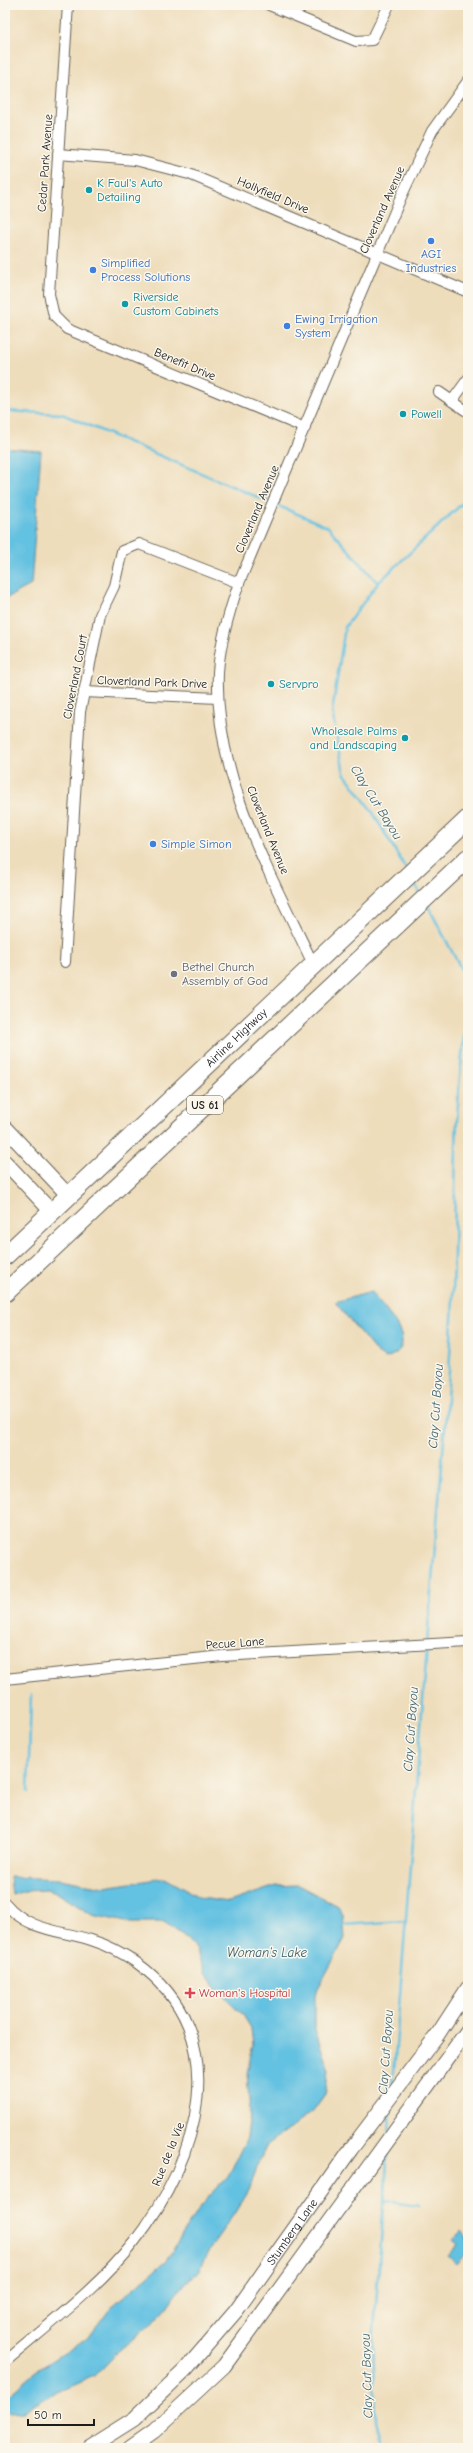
<svg xmlns="http://www.w3.org/2000/svg" width="473" height="2453" viewBox="0 0 473 2453" font-family="'Comic Neue',sans-serif">
<style>
.water{fill:#63c1e1;stroke:#406e7e}
.lines{fill:none;stroke-linecap:round;stroke-linejoin:round}
.stream{stroke:#63c1e1;stroke-width:2.5}
.street-casing{stroke:#666054;stroke-width:12}
.secondary-casing{stroke:#666054;stroke-width:16}
.highway-casing{stroke:#666054;stroke-width:20}
.street{stroke:#fff;stroke-width:10}
.secondary{stroke:#fff;stroke-width:14}
.highway{stroke:#fff;stroke-width:18}
.culture-dot{fill:#0f9aa8;stroke:#fbf7ec;stroke-width:1.5}
.shop-dot{fill:#3f7fe0;stroke:#fbf7ec;stroke-width:1.5}
.worship-dot{fill:#6b7280;stroke:#fbf7ec;stroke-width:1.5}
.health-dot{fill:#e0444e;stroke:#fbf7ec;stroke-width:1.5}
.labels{text-anchor:middle;stroke-width:3;stroke-linejoin:round;paint-order:stroke}
.shield{fill:#fbf7ec;stroke:#5f5e5a;stroke-width:1}
.shield-label{font-size:11px;font-weight:bold;fill:#1c1c1c}
.street-label{font-size:12px;fill:#1c1c1c;stroke:#fbf7ec}
.culture-label{font-size:12px;fill:#0d838f;stroke:#fbf7ec;text-anchor:start}
.shop-label{font-size:12px;fill:#366cbe;stroke:#fbf7ec;text-anchor:start}
.worship-label{font-size:12px;fill:#5b616d;stroke:#fbf7ec;text-anchor:start}
.health-label{font-size:12px;fill:#be3a42;stroke:#fbf7ec;text-anchor:start}
.water-label{font-size:13px;font-style:italic;fill:#385e6b;stroke:#fbf7ec}
</style>
<rect width="100%" height="100%" fill="#fbf7ec"/>
<filter id="ink" filterUnits="userSpaceOnUse"><feTurbulence type="fractalNoise" baseFrequency=".025" numOctaves="2"/><feDisplacementMap in="SourceGraphic" scale="8" xChannelSelector="R" yChannelSelector="G"/><feConvolveMatrix kernelMatrix="1 2 1 2 8 2 1 2 1" color-interpolation-filters="sRGB"/></filter>
<filter id="wash" filterUnits="userSpaceOnUse"><feTurbulence type="fractalNoise" baseFrequency=".012" numOctaves="4" result="noise"/><feDisplacementMap in="SourceGraphic" scale="16" xChannelSelector="R" yChannelSelector="G"/><feGaussianBlur stdDeviation="0.9" result="paint"/><feColorMatrix in="noise" values="0 0 0 0 0 0 0 0 0 0 0 0 0 0 0 0 0 1.4 0 .05"/><feComposite in="paint" operator="in"/></filter>
<g filter="url(#wash)">
<rect width="100%" height="100%" fill="#edb"/>
<g class="water">
<path d="M5,448L41,451L31,585L5,599Z"/>
<path d="M371,1292C384,1310 425,1347 385,1358L377,1353L335,1302Z"/>
<path d="M10,1877L59,1879L104,1887L165,1878L201,1898L229,1902L276,1886L298,1885L339,1907L343,1915L345,1938L315,1994V2030L329,2070L325,2094L312,2112L267,2145L258,2164L250,2188L234,2214L210,2248L199,2270L177,2293L162,2314L116,2353L94,2376L55,2393L21,2412L10,2413L6,2410L5,2397L38,2370L89,2337L110,2309L166,2261L200,2206L228,2177L247,2137L250,2113L247,2073L253,2045L251,2028L243,2015L218,1990L204,1972L196,1949L184,1936L164,1922H126L92,1915L59,1894L47,1890L24,1891L12,1895Z"/>
<path d="M461,2231L468,2239V2252L456,2264L448,2256L459,2244L454,2239Z"/>
</g>
<g class="lines">
<g class="stream">
<path d="M5,411L62,414L269,502"/>
<path d="M274,504L328,527L378,583"/>
<path d="M406,869L372,811L344,773L332,712L345,627L378,583L468,498"/>
<path d="M413,880L420,893"/>
<path d="M428,906L468,982"/>
<path d="M427,1643C435,1535 447,1427 452,1319C457,1216 451,1113 468,1011"/>
<path d="M28,1792L31,1695"/>
<path d="M342,1925L405,1921"/>
<path d="M393,2085L427,1648"/>
<path d="M389,2129L391,2106"/>
<path d="M384,2200L420,2205"/>
<path d="M383,2448L376,2421L373,2343L388,2150"/>
</g>
</g>
</g>
<g filter="url(#ink)">
<g class="lines">
<defs>
<g id="street">
<path d="M68,5L49,294L54,316L67,329L305,428"/>
<path d="M269,5L356,41L372,40L389,5"/>
<path d="M58,154L135,160L189,174L468,292"/>
<path d="M439,392L465,410"/>
<path d="M452,401L468,379"/>
<path d="M84,692L218,698"/>
<path d="M65,962L80,712L100,615L114,586L122,551L139,544L239,583"/>
<path d="M313,964C270,873 214,776 218,672C220,642 229,612 239,583L401,197L432,131L468,81"/>
<path d="M5,1679L222,1656L468,1642"/>
<path d="M5,1903C28,1931 59,1930 91,1940C107,1945 123,1953 137,1963C237,2035 199,2160 134,2242C98,2288 49,2324 5,2362"/>
</g>
<g id="secondary">
<path d="M5,1128L68,1195"/>
<path d="M5,1162L51,1211"/>
<path id="s1" d="M88,2448L134,2419L185,2370L236,2311L351,2149L438,2034L468,1988"/>
<path d="M130,2448L154,2431L224,2366L468,2030"/>
</g>
<g id="highway">
<path id="s2" d="M5,1256L468,819"/>
<path d="M5,1293L468,858"/>
</g>
</defs>
<use href="#street" class="street-casing"/>
<use href="#secondary" class="secondary-casing"/>
<use href="#highway" class="highway-casing"/>
<use href="#street" class="street"/>
<use href="#secondary" class="secondary"/>
<use href="#highway" class="highway"/>
</g>
</g>
<g class="culture-dot">
<circle cx="89" cy="190" r="4"/>
<circle cx="125" cy="304" r="4"/>
<circle cx="403" cy="414" r="4"/>
<circle cx="271" cy="684" r="4"/>
<circle cx="405" cy="738" r="4"/>
</g>
<g class="shop-dot">
<circle cx="431" cy="241" r="4"/>
<circle cx="93" cy="270" r="4"/>
<circle cx="287" cy="326" r="4"/>
<circle cx="153" cy="844" r="4"/>
</g>
<circle class="worship-dot" cx="174" cy="974" r="4"/>
<path class="health-dot" d="M188 1987h4v4h4v4h-4v4h-4v-4h-4v-4h4z"/>
<g class="labels">
<rect class="shield" x="187" y="1096" width="36" height="18" rx="3"/>
<g class="shield-label">
<text x="205" y="1109">US 61</text>
</g>
<g class="street-label">
<text transform="translate(45 163) rotate(-86)" y="4">Cedar Park Avenue</text>
<text transform="translate(273 195) rotate(23)" y="4">Hollyfield Drive</text>
<text transform="translate(382 210) rotate(-66)" y="4">Cloverland Avenue</text>
<text transform="translate(185 364) rotate(23)" y="4">Benefit Drive</text>
<text transform="translate(257 509) rotate(-67)" y="4">Cloverland Avenue</text>
<text transform="translate(75 677) rotate(-79)" y="4">Cloverland Court</text>
<text transform="translate(152 682) rotate(2)" y="4">Cloverland Park Drive</text>
<text transform="translate(268 830) rotate(68)" y="4">Cloverland Avenue</text>
<text dy="4" stroke="none"><textPath href="#s2" startOffset="318">Airline Highway</textPath></text>
<text transform="translate(235 1643) rotate(-4)" y="4">Pecue Lane</text>
<text transform="translate(168 2154) rotate(-68)" y="4">Rue de la Vie</text>
<text dy="4" stroke="none"><textPath href="#s1" startOffset="300">Stumberg Lane</textPath></text>
</g>
<g class="culture-label">
<text x="97" y="187">K Faul's Auto<tspan x="97" dy="14">Detailing</tspan></text>
<text x="133" y="301">Riverside<tspan x="133" dy="14">Custom Cabinets</tspan></text>
<text x="411" y="418">Powell</text>
<text x="279" y="688">Servpro</text>
<text x="397" y="735" text-anchor="end">Wholesale Palms<tspan x="397" dy="14">and Landscaping</tspan></text>
</g>
<g class="shop-label">
<text x="431" y="258" text-anchor="middle">AGI<tspan x="431" dy="14">Industries</tspan></text>
<text x="101" y="267">Simplified<tspan x="101" dy="14">Process Solutions</tspan></text>
<text x="295" y="323">Ewing Irrigation<tspan x="295" dy="14">System</tspan></text>
<text x="161" y="848">Simple Simon</text>
</g>
<g class="worship-label">
<text x="182" y="971">Bethel Church<tspan x="182" dy="14">Assembly of God</tspan></text>
</g>
<g class="health-label">
<text x="199" y="1997">Woman's Hospital</text>
</g>
<g class="water-label">
<text transform="translate(377 802) rotate(58)" y="5">Clay Cut Bayou</text>
<text transform="translate(435 1406) rotate(-86)" y="5">Clay Cut Bayou</text>
<text transform="translate(410 1729) rotate(-86)" y="5">Clay Cut Bayou</text>
<text x="267" y="1957">Woman's Lake</text>
<text transform="translate(385 2052) rotate(-86)" y="5">Clay Cut Bayou</text>
<text transform="translate(366 2376) rotate(-92)" y="5">Clay Cut Bayou</text>
</g>
</g>
<rect width="473" height="2453" fill="none" stroke="#fbf7ec" stroke-width="20"/>
<path d="M28 2419v6h66v-6" fill="none" stroke="#1c1c1c" stroke-width="2"/>
<text x="34" y="2419" font-size="12" fill="#1c1c1c" stroke="#fbf7ec" stroke-width="3" paint-order="stroke">50 m</text>
</svg>
